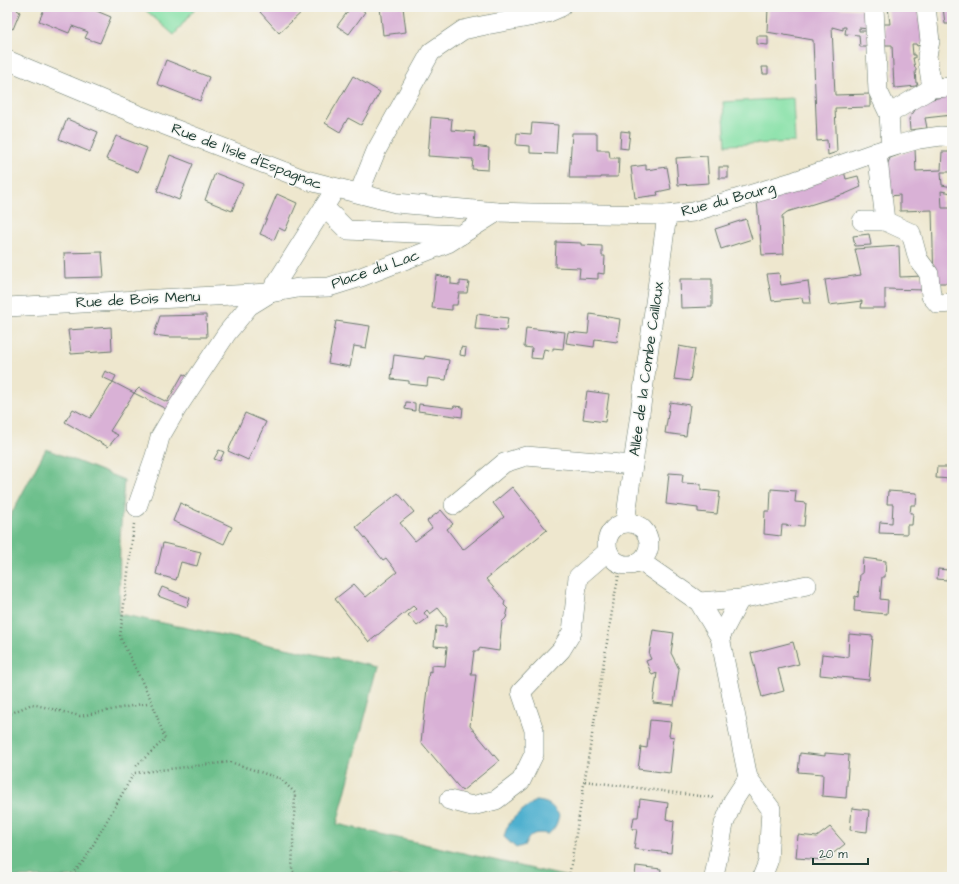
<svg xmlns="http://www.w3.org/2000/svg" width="959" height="884" viewBox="0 0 959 884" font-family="'Architects Daughter',sans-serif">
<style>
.green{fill:#87e1a7;stroke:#538f6e}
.forest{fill:#6dbf8c;stroke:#467e60}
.water{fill:#50b0cf;stroke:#387682}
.building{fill:#d9b1d6}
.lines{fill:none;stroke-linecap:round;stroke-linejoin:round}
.minor-casing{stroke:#67786a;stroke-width:20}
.path{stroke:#67786a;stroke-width:2.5;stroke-dasharray:1 3;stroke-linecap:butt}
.minor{stroke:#fff;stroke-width:19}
.labels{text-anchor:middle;stroke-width:3;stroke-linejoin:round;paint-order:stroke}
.street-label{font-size:15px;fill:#1f3d34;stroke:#f6f6f2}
</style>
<rect width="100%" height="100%" fill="#f6f6f2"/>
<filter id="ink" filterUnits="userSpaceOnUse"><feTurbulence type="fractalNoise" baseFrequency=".025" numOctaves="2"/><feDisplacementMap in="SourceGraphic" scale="8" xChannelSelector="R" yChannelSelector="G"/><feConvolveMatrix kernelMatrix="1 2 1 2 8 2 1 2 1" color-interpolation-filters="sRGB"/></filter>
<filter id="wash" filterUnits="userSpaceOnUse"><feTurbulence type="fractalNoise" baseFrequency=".012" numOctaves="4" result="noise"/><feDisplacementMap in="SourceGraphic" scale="16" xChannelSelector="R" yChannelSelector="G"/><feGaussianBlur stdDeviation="0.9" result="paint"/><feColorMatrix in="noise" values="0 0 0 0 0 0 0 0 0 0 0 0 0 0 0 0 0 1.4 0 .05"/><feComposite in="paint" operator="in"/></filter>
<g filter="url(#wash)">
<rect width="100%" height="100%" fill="#eee7ce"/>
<g class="green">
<path d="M142,7H196L174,35Z"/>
<path d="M793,98L795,142L726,145L723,102Z"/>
</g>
<path class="forest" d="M46,449L124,480L120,538L119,614L378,667L337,824L568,877H7V522Z"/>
<path class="water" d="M535,801C548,802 551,804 559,815C557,824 555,829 548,834C535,832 530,833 525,845L516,848L504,837C508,818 521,812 535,801Z"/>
<g id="blocks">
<g class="building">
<path d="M7,7H19L17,10L20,12L13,29L7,26Z"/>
<path d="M45,7H87L111,17L100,43L85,38L88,32L72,26L69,33L39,21Z"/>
<path d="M266,7H300L303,11L279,33L260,12Z"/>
<path d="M351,7H358L365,12L349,34L337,26Z"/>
<path d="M380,7H403L406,32L383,35Z"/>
<path d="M768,7H833V8L870,10L868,29L859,28V31H868V47H860L859,35L845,34L846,27H843V30L832,27L835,95L870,94V107L835,108L837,152L828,155L827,140L817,141L813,40L767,32Z"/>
<path d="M888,7L918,8L925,43H920V45L917,46L916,44H912L913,55H915V58H913L915,68H916V71H915L916,83H918L916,86L896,88L894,87L892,45H885L884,24H890Z"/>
<path d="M943,7H952V24H945Z"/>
<path d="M757,36H768V45L757,44Z"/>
<path d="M166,60L209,77L200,101L157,84Z"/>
<path d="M762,67H768V74H763Z"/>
<path d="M353,76L380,92L361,125L348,118L340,132L325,123Z"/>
<path d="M952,95V115L925,118L927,128L910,130L909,119L917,107L932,99Z"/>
<path d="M431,117L452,119L451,130L475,132L474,146L489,148L488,170L472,169L473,159L428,156Z"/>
<path d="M67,119L98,132L90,152L59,139Z"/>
<path d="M532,123L558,125L556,154L530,153V146L516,145L517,133L531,134Z"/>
<path d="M621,131L630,132L628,149L620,148Z"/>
<path d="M572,133H597V150H609L610,158H619L618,177H601V178H569Z"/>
<path d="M116,136L147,148L138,172L106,159Z"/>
<path d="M915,149L916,171L941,170L942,152H952V172H941L942,185L952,187V193L941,191L942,208H952V283H934L932,210L900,211V195L889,196L886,168L890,158Z"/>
<path d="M170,155L193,164L179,200L157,191Z"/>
<path d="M707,156L709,183L678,185L676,158Z"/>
<path d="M646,165V170L667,167L671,189L657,192L658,195L635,198L631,167Z"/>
<rect x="719" y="167" width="9" height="11"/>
<path d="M844,171L846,179L858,176L861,187L845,194L787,212L782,216L784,254L762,255L757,201Z"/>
<path d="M215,173L243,184L232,211L205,200Z"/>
<path d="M277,194L297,203L285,231L279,228L274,240L260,234Z"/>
<path d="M746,219L752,239L721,249L715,229Z"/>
<path d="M869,234L871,245L855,246L853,236Z"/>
<path d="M556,242L581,243V245L602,246V256H605L604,274L598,273V279L579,278L580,268L555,267Z"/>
<path d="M899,246L900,277L924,276L925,290L885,289V308H861L862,301L829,305L825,280L861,275L855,249Z"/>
<path d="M102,252L104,277L65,278L64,253Z"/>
<path d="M779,273L781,285L808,281L811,303H803L802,298L772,301L767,274Z"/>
<path d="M436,275L451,278V284L460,285V281L469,282L467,293H459L457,305H452V310L432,308Z"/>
<path d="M680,279H712V307L681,308Z"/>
<path d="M477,314L508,318L506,331L475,329Z"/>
<path d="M590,314L620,319L617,342L595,339L594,347L566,343L568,332L588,334Z"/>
<path d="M206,315L207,337H169L154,335L160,316Z"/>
<path d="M336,321L370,326L366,348L354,346L350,367L328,363Z"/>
<path d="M111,327L112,351L71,354L68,330Z"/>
<path d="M526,328L565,332L563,349L553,348V351L544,349L542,359L531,358L532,348L524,347Z"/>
<path d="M679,346L695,349L690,381L674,379Z"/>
<path d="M461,347L466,348L465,356L460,355Z"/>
<path d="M394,355L424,359L425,356L449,360L446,380L428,378L427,386L409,384V381L391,379Z"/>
<path d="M105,371L116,376L113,382L102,377Z"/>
<path d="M183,374L193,379L172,412L134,393L139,388L167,402Z"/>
<path d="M113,382L134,393L110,431L118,435L108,447L65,422L73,409L90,418Z"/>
<path d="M587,391L609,394L605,422L583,419Z"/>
<path d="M406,402L415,403V411L405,409Z"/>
<path d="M670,402L690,405L686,436L665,433Z"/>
<path d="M419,404L453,408L454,406L463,407L462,417L418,411Z"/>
<path d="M245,413L266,422L248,460L228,451Z"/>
<path d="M219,450L224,452L220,461L214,459Z"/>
<path d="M937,467H952V479L936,478Z"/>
<path d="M669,473L683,474L682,483L701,484V490L720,492L717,514L698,512V508L666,504Z"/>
<path d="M512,487L547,530L486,579L505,601L504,605L508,609L506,618L502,622L499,651L479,648V651H474L471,675H476L470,726L499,761L462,791L421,742L429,671L431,672V665L445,666L447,647L434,646L436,626L446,627V618L438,608L430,614L427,610L424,613L428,618L417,626L408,615L416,609L413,606L369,642L335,599L354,584L366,597L397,572L386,558L383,560L356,527L398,493L414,512L400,523L415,541L432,528L427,521L441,510L453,524L447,529L463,550L504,517L493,503Z"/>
<path d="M771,489L796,491L795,502L806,503L804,526L782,525L781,536L764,534L765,511H770Z"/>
<path d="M888,491L917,493L916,505H911L910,513H913L912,525H907V534L879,533L880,522L892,523L893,504H887Z"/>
<path d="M180,503L232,527L224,544L173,521Z"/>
<path d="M163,543L201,552L197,566L181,562L176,580L156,574Z"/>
<path d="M863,558L886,561L885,577H882L880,599L888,600L887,614L854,611L855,596L858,597L860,574H862Z"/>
<path d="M938,569L948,570L947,580L937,579Z"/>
<path d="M162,587L190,598L187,607L158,596Z"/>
<path d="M653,630L674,633L671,653L679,669L674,705L653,703L657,673L652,675L646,661L651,659L649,655Z"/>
<path d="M849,634L873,636L869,680L820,675L822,654L848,657Z"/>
<path d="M793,642L799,664L778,669L784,691L762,697L751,653Z"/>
<path d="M650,720L671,722L669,736L674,737L670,773L638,769L641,747L647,748Z"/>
<path d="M800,753L825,756V753L849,755L846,798L822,796L823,774L798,772Z"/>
<path d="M640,799L668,803L666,819L674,821L671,853L634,849L637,829H632L634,817H638Z"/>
<path d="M852,808L869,810L867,832L850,830Z"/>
<path d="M830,827L845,844L825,860L796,858L798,835L817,837Z"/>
<path d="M636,866L661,869L660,877H635Z"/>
</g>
</g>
</g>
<g filter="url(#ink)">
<use href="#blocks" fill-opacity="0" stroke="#67786a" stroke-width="1"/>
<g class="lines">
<defs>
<g id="minor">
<path d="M874,7L878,91L889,114L891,147"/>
<path d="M926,7L930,41L927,56L932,88"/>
<path d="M7,60L136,114L306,180L396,203L497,212L531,213L667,215L693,212L795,181L891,147L919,139L941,136L952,137"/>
<path d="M889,114L932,88L952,87"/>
<path d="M876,152L879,168L885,221L911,233L918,259L929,274L931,296L938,304L952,303"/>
<path d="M336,188L270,293L298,288L329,287L361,277L448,243L497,212"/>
<path d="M359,193L376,151L431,52L463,30L486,25L529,17L547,13L561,7"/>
<path d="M324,207L347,230L461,235"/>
<path d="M862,221H885"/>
<path d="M7,307L270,293"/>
<path d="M454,505L504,463L526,456L633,465"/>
<path d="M137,507L155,456L160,437L177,408L227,333L249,306L270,293"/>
<path d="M625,523L667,215"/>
<circle cx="628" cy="544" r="21"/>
<path d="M640,561L699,602L720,637L748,778L771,809L768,862L762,877"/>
<path d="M699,602L740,599L807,585"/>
<path d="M720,637L740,599"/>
<path d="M449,800L472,806L496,800L521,781L534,754V730L521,692L561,650L572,632L578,577L608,551"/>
<path d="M714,877L724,824L733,801L748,778"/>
</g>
</defs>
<use href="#minor" class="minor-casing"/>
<g class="path">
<path d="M134,524L120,637L152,702L165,739L135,767"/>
<path d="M7,715L32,704L80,716L152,702"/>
<path d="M585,781L715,798"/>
<path d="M69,877L84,861L134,773L230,762L281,779L295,793L292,870L298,877"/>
<path d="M569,877L614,599L621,564"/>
</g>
<use href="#minor" class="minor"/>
</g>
</g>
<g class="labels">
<g class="street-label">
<text transform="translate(247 156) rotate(21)" y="5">Rue de l'Isle d'Espagnac</text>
<text transform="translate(728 199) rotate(-15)" y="5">Rue du Bourg</text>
<text transform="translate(375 269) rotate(-19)" y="5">Place du Lac</text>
<text transform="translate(138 299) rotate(-3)" y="5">Rue de Bois Menu</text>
<text transform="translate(646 369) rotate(-82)" y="5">Allée de la Combe Cailloux</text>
</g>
</g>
<rect width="959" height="884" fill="none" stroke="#f6f6f2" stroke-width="24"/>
<path d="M813 858v6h55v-6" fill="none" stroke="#1f3d34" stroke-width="2"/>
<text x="819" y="858" font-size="12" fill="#1f3d34" stroke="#f6f6f2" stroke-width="3" paint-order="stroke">20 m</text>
</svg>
